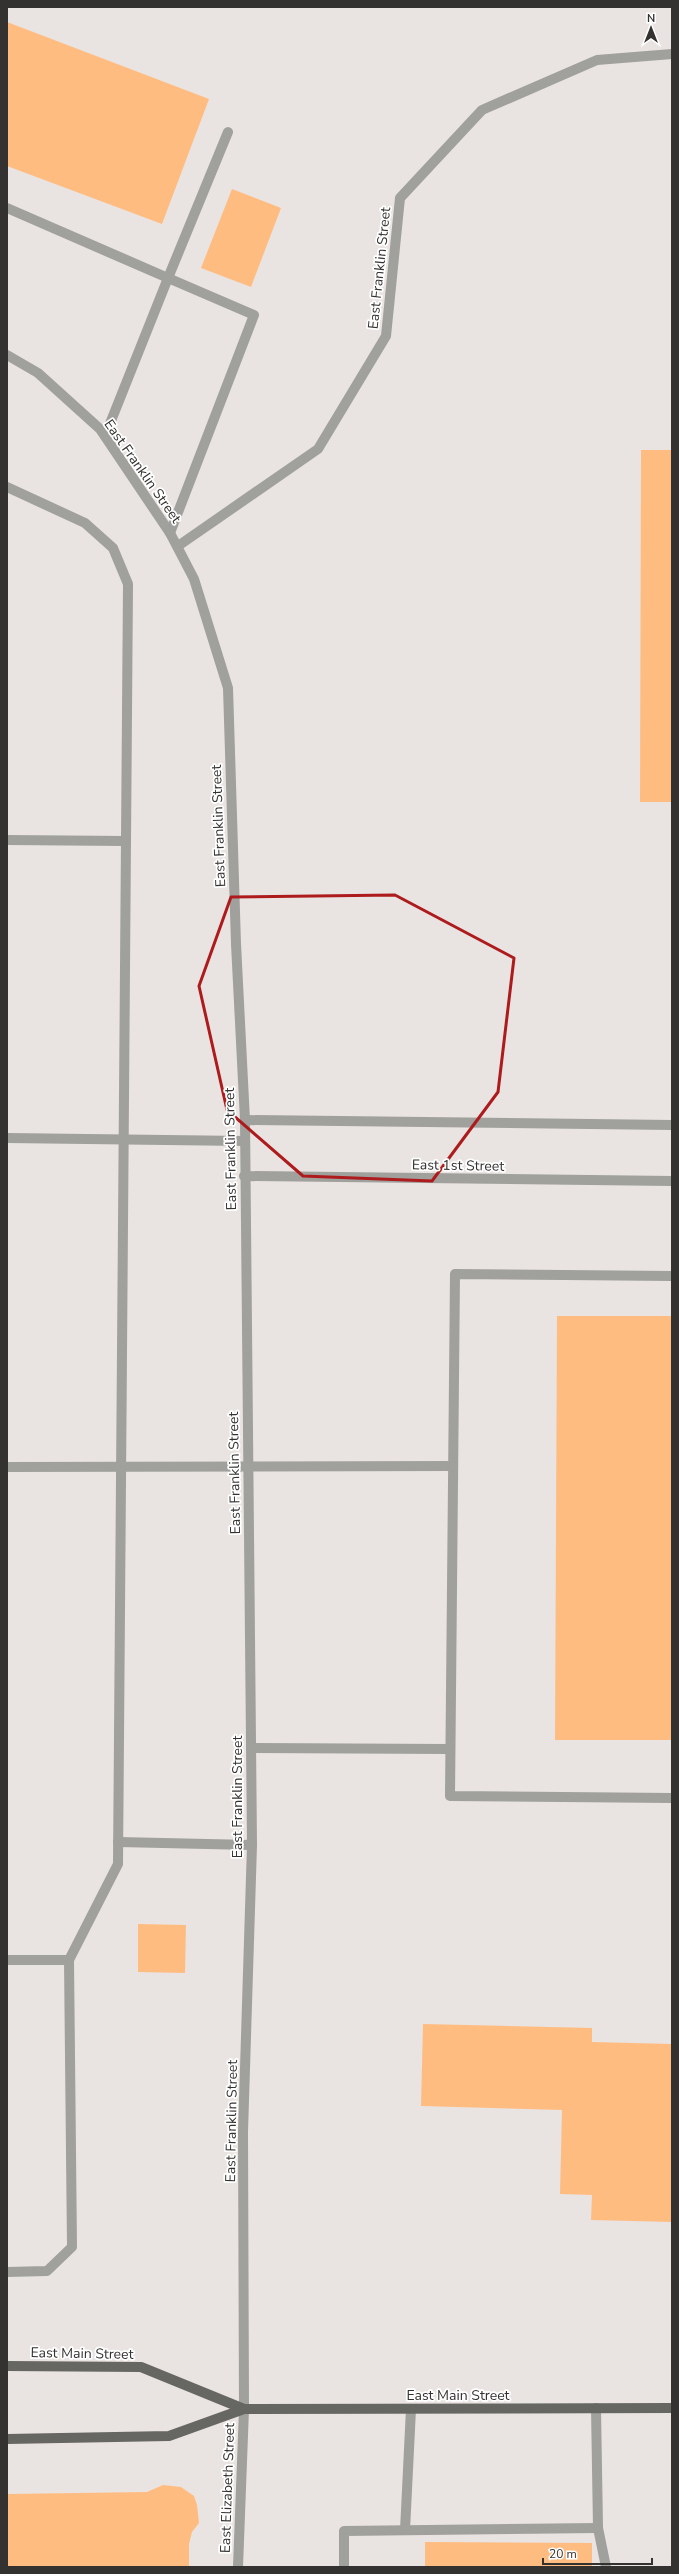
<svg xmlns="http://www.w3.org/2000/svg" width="679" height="2574" viewBox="0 0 679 2574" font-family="'Nunito Sans',sans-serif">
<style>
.building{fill:#ffbc80}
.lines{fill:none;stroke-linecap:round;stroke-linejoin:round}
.minor{stroke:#a0a09d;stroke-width:10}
.major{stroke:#666662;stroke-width:10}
.marked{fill:none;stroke:#ad1b1d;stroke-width:3;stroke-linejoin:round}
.labels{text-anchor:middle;stroke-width:3.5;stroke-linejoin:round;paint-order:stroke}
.street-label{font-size:14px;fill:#343230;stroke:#fff}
</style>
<rect width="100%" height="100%" fill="#e9e4e1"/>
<g class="building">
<path d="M7,22L209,99L162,224L7,166Z"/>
<path d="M232,189L281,208L251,287L201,268Z"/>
<path d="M641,450H672V802H640Z"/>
<path d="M557,1316H672V1740H555Z"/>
<path d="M138,1924L186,1925L185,1973L138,1972Z"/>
<path d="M423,2024L592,2028V2042L672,2044V2222L591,2220L592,2195L560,2194L562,2110L421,2106Z"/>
<path d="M163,2485L181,2487L194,2496L197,2505L199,2523L192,2532L189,2544V2567H7V2494L147,2492Z"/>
<path d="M425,2542L592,2543V2567H425Z"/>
</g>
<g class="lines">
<g class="minor">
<path d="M7,208L168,278L228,132"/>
<path d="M7,355L38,373L100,429L170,533L194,579L228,688L236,944L245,1120L252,1845L243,2132L244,2409L238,2567"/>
<path d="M105,436L168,278L254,315L170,533"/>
<path d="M7,487L85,523L113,548L128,584L118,1864L69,1960"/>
<path d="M178,546L318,449L386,336L400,198L482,110L597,60L672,54"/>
<path d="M7,840L125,841"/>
<path d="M245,1120L672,1125"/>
<path d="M7,1138L245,1141"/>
<path d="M244,1176L672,1181"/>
<path d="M672,1276L455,1274L450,1796L672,1798"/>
<path d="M7,1467L453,1466"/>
<path d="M251,1748L450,1749"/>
<path d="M118,1842L252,1845"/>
<path d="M7,1960H69L72,2247L47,2271L7,2272"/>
<path d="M596,2408L598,2528L606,2567"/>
<path d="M405,2530L411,2409"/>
<path d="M344,2567V2531L598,2528"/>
</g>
<g class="major">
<path d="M7,2366L141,2367L244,2409"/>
<path d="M7,2439L169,2436L244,2409L672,2408"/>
</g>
</g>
<path class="marked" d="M395,895L514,958L498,1092L432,1181L303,1176L227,1110L199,986L231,897Z"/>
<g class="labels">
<g class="street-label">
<text transform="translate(379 268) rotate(-84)" y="5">East Franklin Street</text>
<text transform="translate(143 471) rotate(55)" y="5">East Franklin Street</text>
<text transform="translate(218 826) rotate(-92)" y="5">East Franklin Street</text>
<text transform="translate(230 1149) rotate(-91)" y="5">East Franklin Street</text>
<text transform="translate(458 1165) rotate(1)" y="5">East 1st Street</text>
<text transform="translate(234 1473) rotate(-91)" y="5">East Franklin Street</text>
<text transform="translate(237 1797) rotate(-90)" y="5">East Franklin Street</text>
<text transform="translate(231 2121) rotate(-89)" y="5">East Franklin Street</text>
<text transform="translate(82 2353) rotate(1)" y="5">East Main Street</text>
<text x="458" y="2400">East Main Street</text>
<text transform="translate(227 2488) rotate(-88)" y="5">East Elizabeth Street</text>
</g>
</g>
<rect width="679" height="2574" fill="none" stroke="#343230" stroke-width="16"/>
<g transform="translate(651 28)" stroke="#ffffff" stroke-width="3" paint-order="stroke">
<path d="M0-3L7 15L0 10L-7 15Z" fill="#343230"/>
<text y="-6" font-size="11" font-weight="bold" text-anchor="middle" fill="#343230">N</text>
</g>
<path d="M543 2558v6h109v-6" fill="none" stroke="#343230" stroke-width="2"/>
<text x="549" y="2558" font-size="12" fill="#343230" stroke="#ffffff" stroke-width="3" paint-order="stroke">20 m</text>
</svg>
